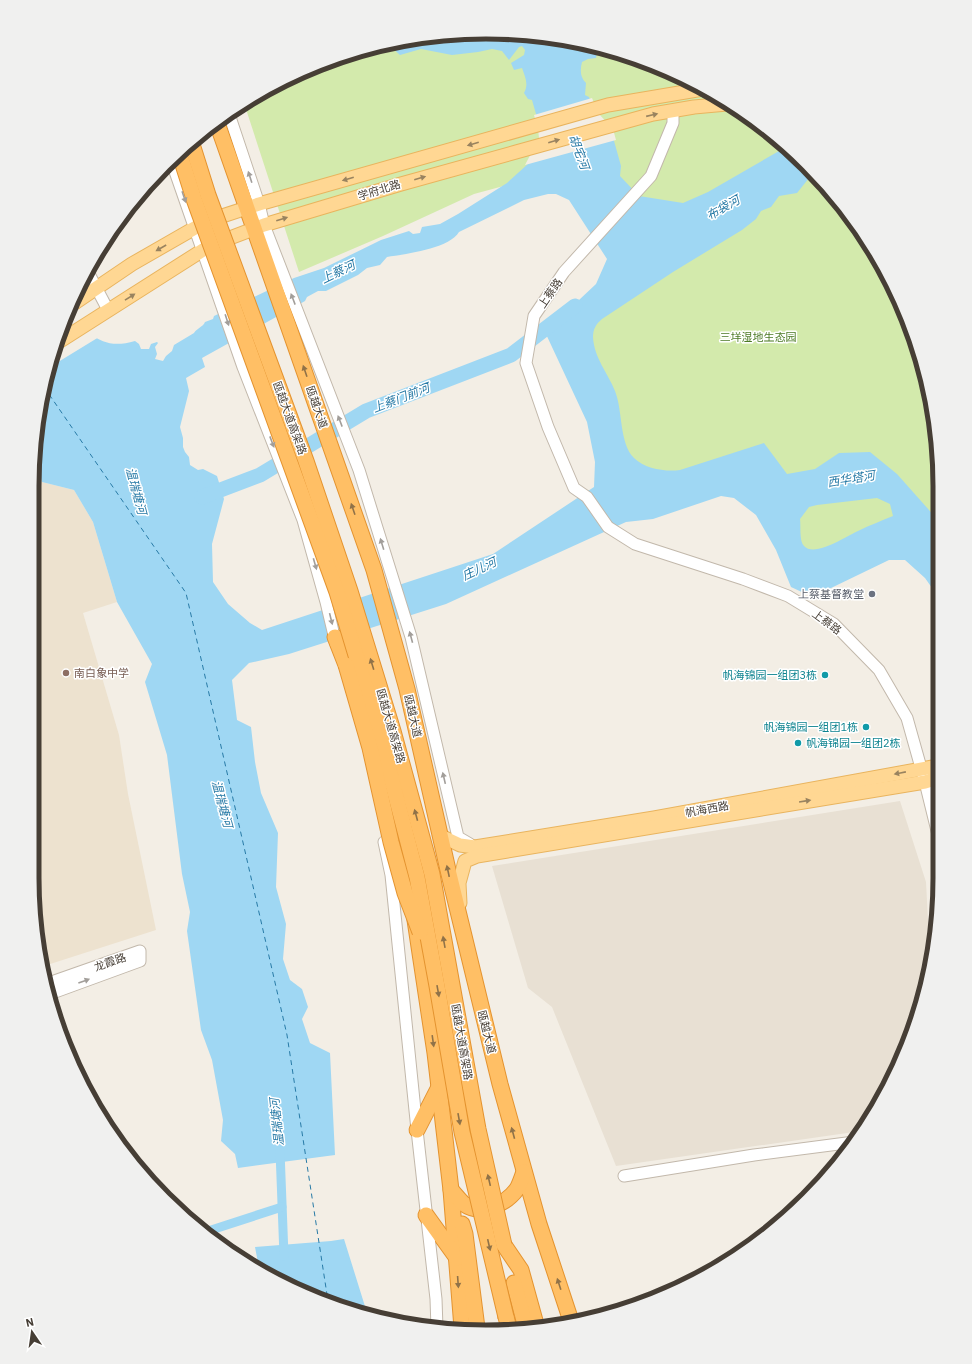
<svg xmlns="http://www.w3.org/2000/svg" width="972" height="1364" viewBox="0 0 972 1364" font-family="'IBM Plex Sans','Noto Sans SC',sans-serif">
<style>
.residential{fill:#e8e0d3}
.education{fill:#ede2cf}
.green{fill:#d3eaac}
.water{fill:#9fd7f3;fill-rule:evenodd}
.pier{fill:#f3eee5}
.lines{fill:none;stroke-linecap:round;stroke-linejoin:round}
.canal{stroke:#9fd7f3;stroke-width:9}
.river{stroke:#9fd7f3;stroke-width:15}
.ferry{stroke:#277aa6;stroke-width:1;stroke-dasharray:5 4;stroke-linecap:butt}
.minor-casing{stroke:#c2b8ab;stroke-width:13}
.major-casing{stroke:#e9b45e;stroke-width:15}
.highway-casing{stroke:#e4932f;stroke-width:17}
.minor{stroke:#fff;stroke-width:11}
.major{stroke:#ffd793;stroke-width:13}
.highway{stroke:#ffbf65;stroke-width:15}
.highway-bridge-casing{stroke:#e4932f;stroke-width:17;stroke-linecap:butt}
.highway-bridge{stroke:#ffbf65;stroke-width:15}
.oneway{fill:#99835f}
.oneway2{fill:#a29e9a}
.oneway3{fill:#907248}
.worship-dot{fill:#6b7280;stroke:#fff;stroke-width:1.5}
.education-dot{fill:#8d6e63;stroke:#fff;stroke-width:1.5}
.culture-dot{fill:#0f9aa8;stroke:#fff;stroke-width:1.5}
.labels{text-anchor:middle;stroke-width:3;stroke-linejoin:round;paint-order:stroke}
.street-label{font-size:11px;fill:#463e35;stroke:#fff}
.park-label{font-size:11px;fill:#4c7a25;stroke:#fff}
.worship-label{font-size:11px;fill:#5b616d;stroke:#fff;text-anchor:end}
.education-label{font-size:11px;fill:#785e54;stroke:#fff;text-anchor:start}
.culture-label{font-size:11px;fill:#0d838f;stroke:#fff;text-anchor:end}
.water-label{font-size:12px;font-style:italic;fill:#277aa6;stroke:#fff}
.rim{fill:none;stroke:#463e35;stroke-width:5}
</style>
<rect width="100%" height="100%" fill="#f3eee5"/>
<path class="residential" d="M900,801L926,882L930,960L924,996L893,1079L861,1131L616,1166L552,1007L528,988L492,866Z"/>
<path class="education" d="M35,455L42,482L74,490L93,522L117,602L83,613L119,735L128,794L156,930L44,966L32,878V486Z"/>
<path class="green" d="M516,33L604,48L687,79L763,126L827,187L879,259L905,312L936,427L937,553L810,567L737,479L638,509L560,337L627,280L581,165L474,194L383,236L299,272L244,103L259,93L340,56L427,36Z"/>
<g class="water">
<path d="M516,33L602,47L597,52L596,58L588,59L582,62C580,70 580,77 586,83L585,95L589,97L596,114L611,130L621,166L620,176L639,196L683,203L708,192L786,147L813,173L797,193L779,196L771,207L761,211L756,219L742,230L673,272L602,319C596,324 593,329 593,337C594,358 608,373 615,391C623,411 619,443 634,458C645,469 666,472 680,470L764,443L787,474L815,469L839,453L870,452L897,474L937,519V595L925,578L905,560H889L829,589L804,593L791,587L776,550L756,515L734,498L721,496L653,519L626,522L446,604L289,654L249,663L232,680L237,720L251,727L255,762L261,793L278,833L276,887L286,924L283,959L290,980L302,989L308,1007L302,1019L310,1043L330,1053L335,1155L238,1168L235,1154L221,1141L223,1120L212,1060L201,1030L187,931L190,912L182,874L167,755L145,682L152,664L117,602L93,522L74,490L42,482L35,455L41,397L66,312C90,333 101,351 135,341L139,344L141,349H149L151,344L157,342L158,343L155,347L157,354L155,359L163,361L166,356L172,351L174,345L194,333C197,328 203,327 205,322L213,319L214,316L294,278L324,268L381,240L409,231L413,234L420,233L422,227L440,224L458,214L507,183L529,163L541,139L540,128L532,100L528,99L524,93C529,84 525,77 522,68L514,70L511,63L524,55L525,50L522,46L519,47L509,60L502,51L492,49L478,52L452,55L421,49L400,55L389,45L385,46L427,36ZM548,194H556L569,200L607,259L596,284L545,332L587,422L595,462L594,487L493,554L262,630L250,623L228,604L213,582L212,544L224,499L217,476L203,469L198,470L190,465L189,457L185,452L183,447V438L180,427L189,391L186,378L205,367L202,358L305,301L307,297L318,291H326L358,275L367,268L380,265L387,257C405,254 449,249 459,232L524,200ZM877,498L890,504L893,516C881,521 870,525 858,531C848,535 815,558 804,546C799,541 801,526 800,519L809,507L817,505Z"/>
<path d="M344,1239L368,1316L285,1285L259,1268L255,1247L331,1241Z"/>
</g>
<g class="pier">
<path d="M592,98L598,113L613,129L616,140L525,165L539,138L538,129L534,115Z"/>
<path d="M73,300L96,336L99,337L50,367L66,312Z"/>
</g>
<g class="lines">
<g class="canal">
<path d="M280,1151L284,1256"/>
<path d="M205,1232L282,1207"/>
</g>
<path class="river" d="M202,497L260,475L366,411L511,355L575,306"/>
<path class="ferry" d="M44,387L186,593L287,1035L328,1301"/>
<defs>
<g id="minor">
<path d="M673,111V123L651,176L564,272L534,316L526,363L548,427L574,488L587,497L608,527L635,544L743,579L788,596L834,624L879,670L907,718L925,782L939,839"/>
<path d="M229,114L259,204L264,225L359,470L411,637L458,837L470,844"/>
<path d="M171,160L243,367L303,520L326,602L336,644"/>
<path d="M87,270L108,310"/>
<path d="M384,842L391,875L417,1130L436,1299L437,1328"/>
<path d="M46,984L140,951V961L47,995"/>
<path d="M624,1176L754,1155L854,1142"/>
</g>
<g id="major">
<path d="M70,306L132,264L207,221L259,204L608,105L703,89"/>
<path d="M57,343L203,250L214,244L264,225L401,184L516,152L653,114L694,107L727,104"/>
<path d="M441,836L460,845L475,847L654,818L938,766"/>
<path d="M460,903L459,883L465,861L477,856L925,782L938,778"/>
</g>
<g id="highway">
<path d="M217,123L374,570L407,689L448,870L500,1084L539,1224L571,1321"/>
<path d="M268,381L286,427L309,493"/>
<path d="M335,637L346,665"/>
<path d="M397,828L408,881"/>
<path d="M415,920L435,1053L451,1190L462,1328"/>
<path d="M417,1130L439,1087"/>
<path d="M451,1190C456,1195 460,1201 464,1204C481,1216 506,1204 517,1189C520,1184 522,1177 524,1172"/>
<path d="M426,1215L457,1258"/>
<path d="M462,1224L465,1234L477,1328"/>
<path d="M504,1245L521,1270L537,1328"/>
<path d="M514,1283L526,1328"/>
<path d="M506,1317L509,1328"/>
</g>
</defs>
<use href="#minor" class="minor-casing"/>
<use href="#major" class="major-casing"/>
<use href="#highway" class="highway-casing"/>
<use href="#minor" class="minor"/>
<use href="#major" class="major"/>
<use href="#highway" class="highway"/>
<defs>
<g id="highway-bridge">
<path d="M191,141L208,195L306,461L350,591L393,731L432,874L478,1129L504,1245"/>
<path d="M179,152L194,199L337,592L380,735L417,877L437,986L462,1132L506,1317"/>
<path d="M346,665L370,748L391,842L405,893L420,932"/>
</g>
</defs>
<use href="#highway-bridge" class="highway-bridge-casing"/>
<use href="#highway-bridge" class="highway-bridge"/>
</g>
<defs><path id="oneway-solid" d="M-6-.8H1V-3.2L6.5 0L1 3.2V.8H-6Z"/></defs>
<g class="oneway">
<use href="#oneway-solid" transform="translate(652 115) rotate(-13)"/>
<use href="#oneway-solid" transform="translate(554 141) rotate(-16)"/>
<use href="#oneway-solid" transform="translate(473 144) rotate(164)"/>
<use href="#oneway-solid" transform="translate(420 178) rotate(-16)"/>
<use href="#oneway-solid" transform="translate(348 179) rotate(164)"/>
<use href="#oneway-solid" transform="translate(282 219) rotate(-17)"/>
<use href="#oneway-solid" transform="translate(161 248) rotate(150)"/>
<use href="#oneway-solid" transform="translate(130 297) rotate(-32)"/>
<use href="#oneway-solid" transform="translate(900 773) rotate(169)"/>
<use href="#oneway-solid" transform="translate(805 801) rotate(-9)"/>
</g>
<g class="oneway2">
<use href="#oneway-solid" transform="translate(250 177) rotate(-108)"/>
<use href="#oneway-solid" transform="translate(184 197) rotate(71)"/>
<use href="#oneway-solid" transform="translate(293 299) rotate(-111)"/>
<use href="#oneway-solid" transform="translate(227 320) rotate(72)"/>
<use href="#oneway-solid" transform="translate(340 421) rotate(-111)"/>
<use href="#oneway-solid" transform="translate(272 442) rotate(69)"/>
<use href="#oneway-solid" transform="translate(382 544) rotate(-107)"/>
<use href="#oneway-solid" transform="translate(315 564) rotate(74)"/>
<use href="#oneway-solid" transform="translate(331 619) rotate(76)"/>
<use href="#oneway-solid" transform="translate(411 637) rotate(-105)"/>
<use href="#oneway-solid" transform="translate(444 778) rotate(-103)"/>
<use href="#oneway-solid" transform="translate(84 981) rotate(-20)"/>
</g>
<g class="oneway3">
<use href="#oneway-solid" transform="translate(305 371) rotate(-109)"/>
<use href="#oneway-solid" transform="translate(353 509) rotate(-109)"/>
<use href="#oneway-solid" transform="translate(372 664) rotate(-107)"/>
<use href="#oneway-solid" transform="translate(416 815) rotate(-105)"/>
<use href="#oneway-solid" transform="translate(448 871) rotate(-102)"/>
<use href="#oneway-solid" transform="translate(444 942) rotate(-100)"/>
<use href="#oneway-solid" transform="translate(438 991) rotate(80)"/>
<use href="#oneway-solid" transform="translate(433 1041) rotate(82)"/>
<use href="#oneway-solid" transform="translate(459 1119) rotate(80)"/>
<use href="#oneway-solid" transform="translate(513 1133) rotate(-105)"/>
<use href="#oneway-solid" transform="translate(489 1180) rotate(-103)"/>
<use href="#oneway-solid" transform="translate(489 1245) rotate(77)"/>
<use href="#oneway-solid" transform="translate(458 1282) rotate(86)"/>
<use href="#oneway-solid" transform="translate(559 1284) rotate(-108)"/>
</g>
<circle class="worship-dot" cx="872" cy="594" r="4"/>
<circle class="education-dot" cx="66" cy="673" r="4"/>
<g class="culture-dot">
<circle cx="825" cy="675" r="4"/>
<circle cx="866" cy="727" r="4"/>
<circle cx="798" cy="743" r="4"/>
</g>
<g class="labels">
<g class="street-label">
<text transform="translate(379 190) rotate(-17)" y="4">学府北路</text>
<text transform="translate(550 293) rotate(-56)" y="4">上蔡路</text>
<text transform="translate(317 407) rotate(71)" y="4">瓯越大道</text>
<text transform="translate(290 418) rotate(70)" y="4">瓯越大道高架路</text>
<text transform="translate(827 622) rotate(36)" y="4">上蔡路</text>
<text transform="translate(413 716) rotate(77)" y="4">瓯越大道</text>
<text transform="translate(391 726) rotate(74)" y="4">瓯越大道高架路</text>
<text transform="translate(707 809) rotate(-10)" y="4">帆海西路</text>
<text transform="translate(110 962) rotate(-19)" y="4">龙霞路</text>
<text transform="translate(487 1032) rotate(76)" y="4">瓯越大道</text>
<text transform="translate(462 1042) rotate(80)" y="4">瓯越大道高架路</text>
</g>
<g class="park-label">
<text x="758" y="341">三垟湿地生态园</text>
</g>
<g class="worship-label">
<text x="864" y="598">上蔡基督教堂</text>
</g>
<g class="education-label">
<text x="74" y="677">南白象中学</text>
</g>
<g class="culture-label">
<text x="817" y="679">帆海锦园一组团3栋</text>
<text x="858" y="731">帆海锦园一组团1栋</text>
<text x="806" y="747" text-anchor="start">帆海锦园一组团2栋</text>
</g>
<g class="water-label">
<text transform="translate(579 152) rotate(70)" y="4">胡宅河</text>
<text transform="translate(723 208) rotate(-30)" y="4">布袋河</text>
<text transform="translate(338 272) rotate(-26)" y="4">上蔡河</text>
<text transform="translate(401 398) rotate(-21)" y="4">上蔡门前河</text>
<text transform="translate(851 479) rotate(-9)" y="4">西华塔河</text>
<text transform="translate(136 491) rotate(75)" y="4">温瑞塘河</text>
<text transform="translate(479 569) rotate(-25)" y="4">庄儿河</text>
<text transform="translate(222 804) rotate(75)" y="4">温瑞塘河</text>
<text transform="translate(277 1122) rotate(-96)" y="4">温瑞塘河</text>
</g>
</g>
<path d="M0 0H972V1364H0ZM486 39H486A447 447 0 0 1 933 486V878A447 447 0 0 1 486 1325H486A447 447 0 0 1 39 878V486A447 447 0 0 1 486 39Z" fill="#f0f0ef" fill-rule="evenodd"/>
<path class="rim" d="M486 39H486A447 447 0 0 1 933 486V878A447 447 0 0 1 486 1325H486A447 447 0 0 1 39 878V486A447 447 0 0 1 486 39Z"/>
<g transform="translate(32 1332) rotate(347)" stroke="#ffffff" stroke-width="3" paint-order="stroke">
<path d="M0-3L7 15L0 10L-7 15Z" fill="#463e35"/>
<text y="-6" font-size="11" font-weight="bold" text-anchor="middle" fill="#463e35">N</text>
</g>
</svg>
